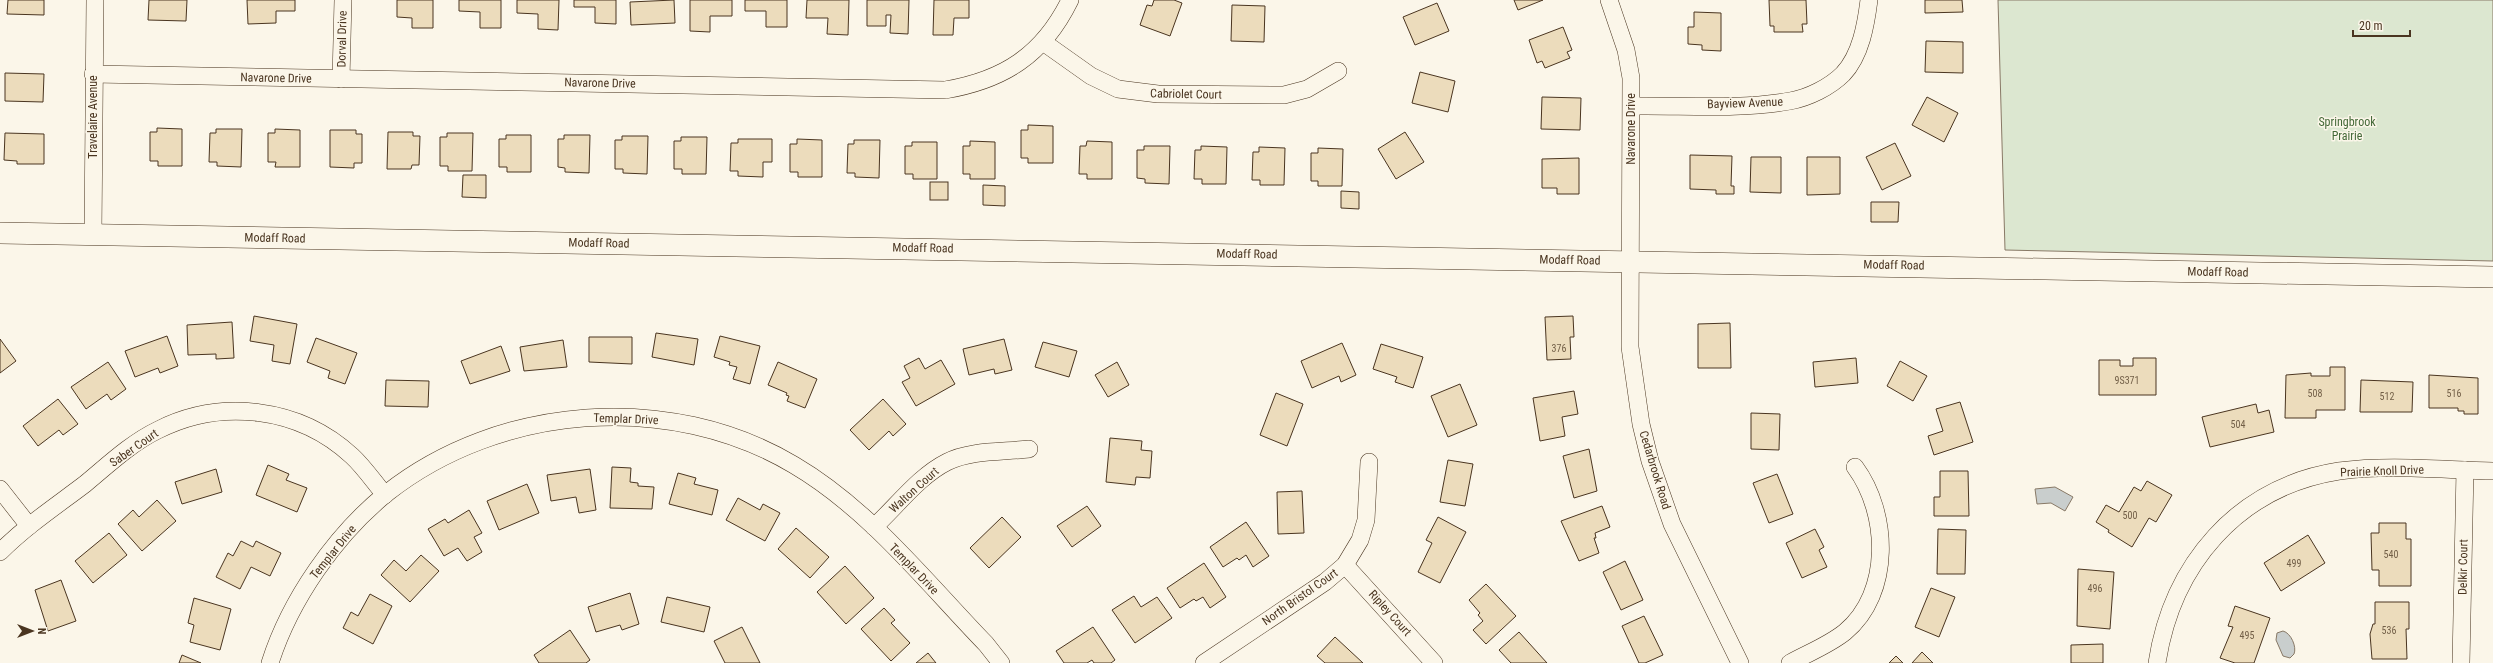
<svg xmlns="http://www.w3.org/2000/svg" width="2493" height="663" viewBox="0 0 2493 663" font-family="'Roboto Condensed',sans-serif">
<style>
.green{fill:#dce7d0;stroke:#887966}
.water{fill:#c9cecd;stroke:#887966}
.building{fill:#ecdcbc;stroke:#4a3520}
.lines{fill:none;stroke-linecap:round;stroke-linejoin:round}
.minor-casing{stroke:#4a3520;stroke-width:18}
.tertiary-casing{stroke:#4a3520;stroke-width:22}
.minor{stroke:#fbf6e9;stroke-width:17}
.tertiary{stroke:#fbf6e9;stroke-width:21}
.labels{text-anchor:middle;stroke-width:3;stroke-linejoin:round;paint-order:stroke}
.number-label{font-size:10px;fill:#725f47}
.street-label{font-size:12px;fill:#4a3520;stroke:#fbf6e9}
.park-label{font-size:12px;fill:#436837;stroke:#fbf6e9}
</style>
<rect width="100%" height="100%" fill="#fbf6e9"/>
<path class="green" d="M1998,0H2493V261L2005,250Z"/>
<g class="water">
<path d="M2055,487L2073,497L2065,511L2051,503L2037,504L2035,489Z"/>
<path d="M2283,631C2291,633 2297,647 2294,654L2290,658L2283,656L2276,640L2277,633Z"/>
</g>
<g class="building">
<path d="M8,0H44V15L7,14Z"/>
<path d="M149,0H187L186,21L148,20Z"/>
<path d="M247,0H295V11H276V23L248,24Z"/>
<path d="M397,0H433V28H412V18L397,17Z"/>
<path d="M459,0H501V28H480V12L459,11Z"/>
<path d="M517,0H559L558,30L538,29V14L517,13Z"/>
<path d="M574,0H616V24L595,23V7H574Z"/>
<path d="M674,0L675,23L631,25L630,2Z"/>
<path d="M690,0H732V16H710V32L690,31Z"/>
<path d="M745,0H787V27H766V11H745Z"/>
<path d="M807,0H849L848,35L827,34L828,18H806Z"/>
<path d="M867,0H909L908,34L890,33L891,15H886V26H867Z"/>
<path d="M934,0H969V18H954L953,35H933Z"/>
<path d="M1154,0H1174L1182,3L1170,36L1140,25L1147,5L1152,6Z"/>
<path d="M1514,0H1543L1518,10Z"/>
<path d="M1769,0H1806L1807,24H1802L1803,32H1774V26H1770Z"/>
<path d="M1925,0H1962L1963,12L1925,13Z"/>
<path d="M1437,3L1449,31L1415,45L1403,17Z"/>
<path d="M1232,5L1265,6L1264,42L1231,41Z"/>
<path d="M1694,12L1721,13V51L1702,50V45L1688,44V27H1694Z"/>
<path d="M1563,27L1572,50L1567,52L1570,58L1545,68L1542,61L1537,63L1529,40Z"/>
<path d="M1926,41L1963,42V73L1925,72Z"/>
<path d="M1420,72L1455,81L1448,112L1412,103Z"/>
<path d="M5,73L44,74L43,102L5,101Z"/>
<path d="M1542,97L1581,98L1580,130L1541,129Z"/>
<path d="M1927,97L1958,113L1944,142L1912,125Z"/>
<path d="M1028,125L1053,126V163H1028V158H1021V130H1028Z"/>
<path d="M157,128L182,129V166H158V161H150V132H157Z"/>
<path d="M216,129H242L241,167L217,166V162H209L210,133H216Z"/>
<path d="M275,129L300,130V167H275L276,162H268V133H275Z"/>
<path d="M330,130H356V134H362V163H354V168L330,167Z"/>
<path d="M388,132H413V136H420L419,165H412L411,169H387Z"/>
<path d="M1405,132L1424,162L1396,179L1378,149Z"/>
<path d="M5,133L44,134V164H17V161L4,160Z"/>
<path d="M447,133H473L472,171H448V166H440V137H447Z"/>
<path d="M506,135H531V172H507V167H499V139H506Z"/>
<path d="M564,135H590L589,173L565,172V168L558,167V139H564Z"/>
<path d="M622,136H648L647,174L623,173V169H615V140H622Z"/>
<path d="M681,137H707L706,174H682V169H674V141H681Z"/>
<path d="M738,139H772V162H763V177L738,176V171H730L731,143H738Z"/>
<path d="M797,139L822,140V177H798V172H790V144H797Z"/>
<path d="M854,140H880L879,178L855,177V173H847L848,144H854Z"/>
<path d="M970,141L995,142V179H970V174H963V146H970Z"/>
<path d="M1087,141L1112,142V179H1087V174H1079L1080,146H1086Z"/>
<path d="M912,142H937V179H913V174H905V146H912Z"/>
<path d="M1895,143L1911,176L1882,190L1866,157Z"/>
<path d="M1144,146H1170L1169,184L1145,183V179L1137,178V150H1144Z"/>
<path d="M1201,146L1227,147L1226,184H1202V179H1194L1195,150H1201Z"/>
<path d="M1259,147L1285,148L1284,185H1260V180H1252L1253,152H1259Z"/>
<path d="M1318,148L1343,149L1342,186H1318V181H1311V153H1318Z"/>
<path d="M1690,155L1732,156L1731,186H1734V194H1716V190L1690,189Z"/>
<path d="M1751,157H1781V193L1750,192Z"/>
<path d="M1807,157H1840V194L1807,195Z"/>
<path d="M1579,158V194H1557V188H1542V159Z"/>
<path d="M463,175H486V198L462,197Z"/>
<rect x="930" y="182" width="18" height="18"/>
<path d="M983,185L1005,186V206L983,205Z"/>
<path d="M1341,191L1359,192V209L1341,208Z"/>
<path d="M1871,202H1899L1898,222H1871Z"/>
<path d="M254,316L297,324L290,364L272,361L274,345L250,341Z"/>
<path d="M1573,316L1574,337H1570L1571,359L1547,360L1545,317Z"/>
<path d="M232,322L234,358L216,359V354L188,355L187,325Z"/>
<path d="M1730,323L1731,368H1698V324Z"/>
<path d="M656,333L698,339L694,365L652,357Z"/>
<path d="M167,336L178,366L160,373L158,368L135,377L125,351Z"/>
<path d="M720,336L760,346L750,384L733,379L737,367L729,365L730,362L714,357Z"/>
<path d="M589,337H632V364L589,362Z"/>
<path d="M316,338L357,353L345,384L328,378L330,371L307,362Z"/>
<path d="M0,339L16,361L0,373Z"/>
<path d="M1004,339L1012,370L995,374L994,369L969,375L963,349Z"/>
<path d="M563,340L567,367L524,371L520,347Z"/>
<path d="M1043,342L1077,351L1069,377L1035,367Z"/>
<path d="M1342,343L1356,375L1341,382L1339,376L1312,388L1301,361Z"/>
<path d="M1381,344L1423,357L1413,388L1395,382L1397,377L1373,369Z"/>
<path d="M501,346L510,371L470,384L461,361Z"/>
<path d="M919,358L925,369L941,360L955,384L916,406L902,382L910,378L904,366Z"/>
<path d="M1856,358L1858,383L1815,387L1813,362Z"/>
<path d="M2133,358H2156V395H2099V360H2120V366H2133Z"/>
<path d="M1900,361L1927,376L1913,401L1887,386Z"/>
<path d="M108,362L126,389L111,400L107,394L86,409L71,387Z"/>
<path d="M778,362L817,379L805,408L787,401L789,396L786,395L787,393L768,385Z"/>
<path d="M1117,362L1129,385L1108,397L1095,375Z"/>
<path d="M2330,367H2345V410H2316V418H2285L2286,375L2311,373V376H2330Z"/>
<path d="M2429,375L2478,378V414H2464V411H2458V408H2429Z"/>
<path d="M386,380L429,381L428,407L385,406Z"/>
<path d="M2361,380L2413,382L2412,412H2360Z"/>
<path d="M1460,384L1477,425L1448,437L1431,396Z"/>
<path d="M1574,391L1578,414L1562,417L1565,436L1540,441L1533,398Z"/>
<path d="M1276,393L1303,404L1287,446L1260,435Z"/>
<path d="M58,399L78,424L63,435L59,430L38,446L23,426Z"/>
<path d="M883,399L906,424L893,436L889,431L869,450L850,430Z"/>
<path d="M1960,402L1973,442L1934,455L1928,436L1943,431L1936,409Z"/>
<path d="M2256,404L2258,413L2269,410L2274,432L2210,447L2202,417Z"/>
<path d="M1751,413L1780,414L1779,450L1751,449Z"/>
<path d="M1110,438L1142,441L1141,450L1152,451L1150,478L1136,477L1135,485L1106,482Z"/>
<path d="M1589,449L1597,491L1574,498L1563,456Z"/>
<path d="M1448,460L1473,464L1465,506L1440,502Z"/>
<path d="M268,465L289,474L286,480L307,488L297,512L256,495Z"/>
<path d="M612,467L631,468L630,482L638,483V486L654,487L652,509L610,508Z"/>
<path d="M216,469L222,492L182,504L175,482Z"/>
<path d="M590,469L596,510L579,513L576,497L551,501L547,475Z"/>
<path d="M1940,471H1968L1969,516H1934V497H1940Z"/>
<path d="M678,473L696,478L694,484L718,490L712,515L669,504Z"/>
<path d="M1777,474L1793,514L1769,523L1753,483Z"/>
<path d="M2147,481L2172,495L2156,522L2149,518L2132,547L2108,532L2109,530L2096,522L2106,505L2119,512L2134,487L2141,491Z"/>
<path d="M527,484L539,513L499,530L487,501Z"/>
<path d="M1302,491L1304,533L1278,534L1277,492Z"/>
<path d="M738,498L760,510L763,504L780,513L765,541L726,520Z"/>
<path d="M157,500L176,521L142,551L118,524L133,510L139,517Z"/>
<path d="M1087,506L1101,526L1072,547L1057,526Z"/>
<path d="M1602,506L1610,527L1595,533L1596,538H1594L1599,553L1579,561L1561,521Z"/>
<path d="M469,510L482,533L474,537L482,552L467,561L458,548L444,556L428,529L445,519L448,523Z"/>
<path d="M1002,517L1021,537L989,568L970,548Z"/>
<path d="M1438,517L1466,532L1440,583L1418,572L1432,543L1426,540Z"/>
<path d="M1246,522L1269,556L1253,567L1246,555L1239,560L1237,558L1223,567L1210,547Z"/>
<path d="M2379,523H2406V539H2411V586H2379V570H2372L2371,533H2379Z"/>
<path d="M796,528L829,557L810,578L778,549Z"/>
<path d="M1815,529L1824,547L1819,550L1827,567L1802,578L1786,543Z"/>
<path d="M1938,529L1966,530L1965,574H1937Z"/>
<path d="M109,533L127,555L93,583L75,561Z"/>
<path d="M2308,535L2325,563L2281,591L2264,563Z"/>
<path d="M241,541L253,547L256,541L281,553L270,576L251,567L240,589L216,577L228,553L233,556Z"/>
<path d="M421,555L439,571L410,602L381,575L394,560L406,571Z"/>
<path d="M1625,561L1643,600L1621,610L1603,572Z"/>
<path d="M1204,563L1226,597L1210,608L1203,597L1196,601L1194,599L1180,608L1167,588Z"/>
<path d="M845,566L874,598L846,624L817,592Z"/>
<path d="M2078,569L2114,572L2110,629L2077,626Z"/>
<path d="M61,580L76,621L48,631L35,590Z"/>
<path d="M1486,584L1516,616L1486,644L1473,630L1483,621L1478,615L1480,613L1469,600Z"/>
<path d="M1931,588L1955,597L1939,637L1915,627Z"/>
<path d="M630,593L639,624L622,630L620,625L596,632L588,607Z"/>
<path d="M370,594L392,606L373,644L343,628L351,612L358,616Z"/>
<path d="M1134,596L1141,607L1157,597L1172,618L1135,643L1112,610Z"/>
<path d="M667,597L710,607L704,632L661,622Z"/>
<path d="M194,598L231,609L220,650L190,642L194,625L188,623Z"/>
<path d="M2375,602H2409V629H2406L2407,659H2372L2370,634L2373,624H2375Z"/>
<path d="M2235,606L2270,618L2254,663H2235L2220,658L2233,627L2228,626Z"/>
<path d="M884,608L895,620L891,623L910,643L891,661L861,629Z"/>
<path d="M1644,616L1663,655L1645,663H1639L1622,626Z"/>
<path d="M742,627L760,663H725L714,641Z"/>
<path d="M1093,627L1115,660L1111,663H1094L1092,660L1087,663H1064L1056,651Z"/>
<path d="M570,630L590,660L586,663H539L534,655Z"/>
<path d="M1519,632L1547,663H1511L1499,650Z"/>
<path d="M1335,637L1363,663H1325L1317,656Z"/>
<path d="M2103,644V663H2071V645Z"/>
<path d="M1922,652L1933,663H1912Z"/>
<path d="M928,653L936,663H916Z"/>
<path d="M182,655L201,663H179Z"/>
<path d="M1896,656L1903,663H1889Z"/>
</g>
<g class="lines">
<defs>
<g id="minor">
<path d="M1609,0L1626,50L1631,78L1630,347L1641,424L1650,461L1672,524L1740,663"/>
<path d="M1043,42L1091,76L1118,89L1158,94L1284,95L1307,89L1338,71"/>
<path d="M93,74L945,90C1004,80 1043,55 1070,0"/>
<path d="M341,79L343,0"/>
<path d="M1632,106C1683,105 1738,110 1790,101C1808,98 1830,87 1843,74C1861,55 1866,24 1869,0"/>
<path d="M93,234L95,0"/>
<path d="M0,489L29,526"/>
<path d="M874,527C897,506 919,476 947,462C970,450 1003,452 1029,449"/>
<path d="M0,552C26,526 56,506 85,484C108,465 131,443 158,430C221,398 299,407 352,456C364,467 374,482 385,495"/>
<path d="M1345,565L1434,663"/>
<path d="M270,663C290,600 335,535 387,493C500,404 670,391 794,465C869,509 926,582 986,644L1001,663"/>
<path d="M1204,663L1325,582L1345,565L1360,540L1366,520L1369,462"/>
<path d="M1790,663C1808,653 1829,645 1845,632C1892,593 1889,513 1855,467"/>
<path d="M2157,663C2172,565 2237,487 2339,471C2389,464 2443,470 2493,471"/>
<path d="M2461,663L2465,470"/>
</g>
<path id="tertiary" d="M0,233L2493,277"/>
</defs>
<use href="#minor" class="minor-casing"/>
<use href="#tertiary" class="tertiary-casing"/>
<use href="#minor" class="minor"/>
<use href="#tertiary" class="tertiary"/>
</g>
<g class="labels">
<g class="number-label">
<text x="1559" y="352">376</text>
<text x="2127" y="384">9S371</text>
<text x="2315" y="397">508</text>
<text x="2454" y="397">516</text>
<text x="2387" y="400">512</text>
<text x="2238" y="428">504</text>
<text x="2130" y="519">500</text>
<text x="2391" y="558">540</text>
<text x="2294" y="567">499</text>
<text x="2095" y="592">496</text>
<text x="2389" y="634">536</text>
<text x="2247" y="639">495</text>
</g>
<g class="street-label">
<text transform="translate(342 39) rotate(-89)" y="4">Dorval Drive</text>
<text transform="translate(276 78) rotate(1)" y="4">Navarone Drive</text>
<text transform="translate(600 83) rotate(1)" y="4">Navarone Drive</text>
<text transform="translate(1186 94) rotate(1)" y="4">Cabriolet Court</text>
<text transform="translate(1745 103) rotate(-2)" y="4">Bayview Avenue</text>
<text transform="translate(93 117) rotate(-90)" y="4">Travelaire Avenue</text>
<text transform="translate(1631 129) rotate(-90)" y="4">Navarone Drive</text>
<text transform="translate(275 238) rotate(1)" y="4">Modaff Road</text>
<text transform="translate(599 243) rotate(1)" y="4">Modaff Road</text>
<text transform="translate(923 248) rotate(1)" y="4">Modaff Road</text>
<text transform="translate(1247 254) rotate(1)" y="4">Modaff Road</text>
<text transform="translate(1570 260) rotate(1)" y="4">Modaff Road</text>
<text transform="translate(1894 265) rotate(1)" y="4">Modaff Road</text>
<text transform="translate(2218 272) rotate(1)" y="4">Modaff Road</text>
<text transform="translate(626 419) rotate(2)" y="4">Templar Drive</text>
<text transform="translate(134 448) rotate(-35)" y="4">Saber Court</text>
<text transform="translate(1655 470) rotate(73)" y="4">Cedarbrook Road</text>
<text transform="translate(2382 471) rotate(-2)" y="4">Prairie Knoll Drive</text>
<text transform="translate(914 490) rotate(-42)" y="4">Walton Court</text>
<text transform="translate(333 552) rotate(-51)" y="4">Templar Drive</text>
<text transform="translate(2463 567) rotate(-89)" y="4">Delkir Court</text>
<text transform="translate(914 569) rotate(46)" y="4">Templar Drive</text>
<text transform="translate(1300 597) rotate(-35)" y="4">North Bristol Court</text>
<text transform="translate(1390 613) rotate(48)" y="4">Ripley Court</text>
</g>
<g class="park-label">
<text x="2347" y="126">Springbrook<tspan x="2347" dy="14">Prairie</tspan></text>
</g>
</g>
<g transform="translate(32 631) rotate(90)" stroke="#fbf6e9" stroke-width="3" paint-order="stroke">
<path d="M0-3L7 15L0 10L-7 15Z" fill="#4a3520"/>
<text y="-6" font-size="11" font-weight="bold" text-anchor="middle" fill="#4a3520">N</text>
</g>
<path d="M2353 30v6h57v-6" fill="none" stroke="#4a3520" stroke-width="2"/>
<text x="2359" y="30" font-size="12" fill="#4a3520" stroke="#fbf6e9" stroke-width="3" paint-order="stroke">20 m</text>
</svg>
